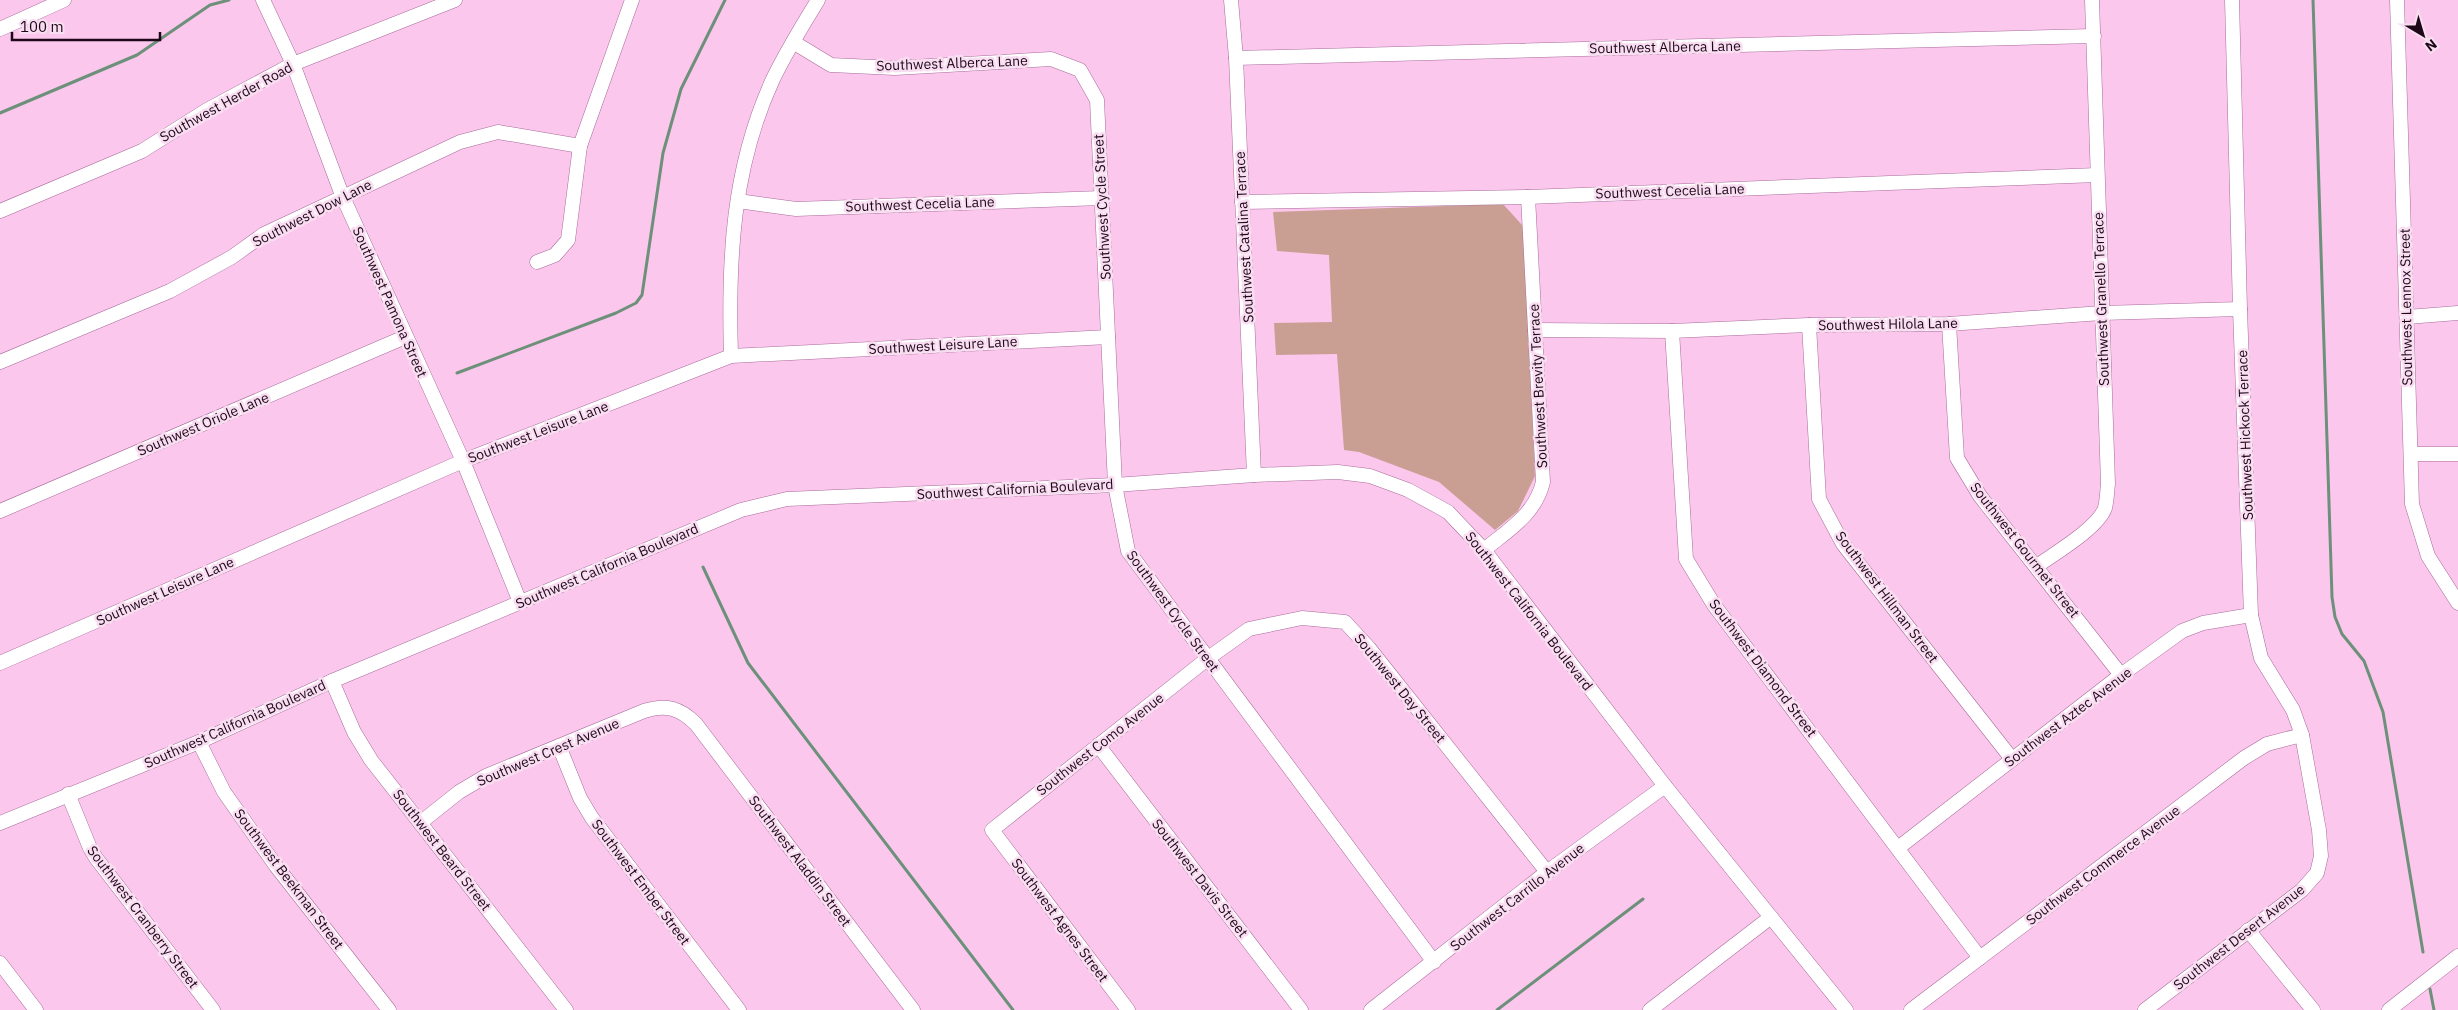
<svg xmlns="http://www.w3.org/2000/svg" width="2458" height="1010" viewBox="0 0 2458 1010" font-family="'IBM Plex Sans',sans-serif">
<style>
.green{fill:#c99f94}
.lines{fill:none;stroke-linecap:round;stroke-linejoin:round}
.stream{stroke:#6d907a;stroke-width:3}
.minor-casing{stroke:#a86c9a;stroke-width:15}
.minor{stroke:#fff;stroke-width:14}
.labels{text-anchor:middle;stroke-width:5;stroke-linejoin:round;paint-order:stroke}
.street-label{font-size:14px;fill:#1d0719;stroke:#f9def1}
</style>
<rect width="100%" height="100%" fill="#fcc7ed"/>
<path class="green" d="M1503,204L1523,226L1535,476L1518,511L1495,530L1439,482L1359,452L1344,450L1337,354L1276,355L1274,323L1332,322L1329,255L1277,251L1273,212Z"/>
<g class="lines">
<g class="stream">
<path d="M2313,0L2332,597L2335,617L2342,634L2364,661L2383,712L2423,952"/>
<path d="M0,113L137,55L210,5L229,0"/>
<path d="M457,373L616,313L636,303L642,295L663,153L681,89L725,0"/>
<path d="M703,567L748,663L1013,1010"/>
<path d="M2430,989L2434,1010"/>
<path d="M1497,1010L1643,899"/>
</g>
<defs>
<g id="minor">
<path d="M263,0L293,64L342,195L463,461L520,602"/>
<path d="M1231,0L1236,58L1254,475"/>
<path d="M2397,0L2412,504L2428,556L2458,603"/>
<path d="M0,29L64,0"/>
<path d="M793,42L831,65L895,68L1051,59L1080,70L1097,100L1115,485L1128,551L1434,962"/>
<path d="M1236,58L2094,36"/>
<path d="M738,201L796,209L1102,198"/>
<path d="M1242,202L1528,197L2097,175"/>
<path d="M0,211L142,151L207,110L293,64L455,0"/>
<path d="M537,262L555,255L568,240L580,146L632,0"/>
<path d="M2407,317L2458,313"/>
<path d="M1949,324L1957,458L1980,496L2121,675"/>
<path d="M1809,325L1819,499L1843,544L2012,759"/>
<path d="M1535,330L1672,331L1809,325L1949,324L2102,313L2240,309"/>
<path d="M1672,331L1686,559L1714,605L1980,958"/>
<path d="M731,356C728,260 732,168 773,79C786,52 802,26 818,0"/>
<path d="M0,362L170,291L232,257L264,234L460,142L498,132L580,146"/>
<path d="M2411,454H2458"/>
<path d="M0,511L405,337"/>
<path d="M1484,550C1508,530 1535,515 1543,482L1528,197"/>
<path d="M2037,566C2055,553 2098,528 2105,508C2107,500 2107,492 2108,484L2092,0"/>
<path d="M0,663L463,461L731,356L1108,337"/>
<path d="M332,681L354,732L371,760L566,1010"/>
<path d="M199,742L224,792L276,866L389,1010"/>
<path d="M1098,745L1301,1010"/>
<path d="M559,746L580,798L592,818L739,1010"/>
<path d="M68,794L90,848L96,858L213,1010"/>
<path d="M0,823L199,742L332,681L741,510L787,499L1115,485L1254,475L1338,472L1370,476L1408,490L1448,512L1484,550L1665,786L1846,1010"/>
<path d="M420,823L459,792L486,776L644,711C666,704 680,708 696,724L913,1010"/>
<path d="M1898,848L2121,675L2182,631L2203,623L2251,615"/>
<path d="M2248,930L2313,1010"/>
<path d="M0,963L36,1010"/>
<path d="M1128,1010L992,830L1207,659L1249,629L1302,618L1345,622L1369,648L1547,872"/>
<path d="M1371,1010L1547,872L1665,786"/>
<path d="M1650,1010L1771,917"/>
<path d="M1911,1010L2244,758L2267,744L2302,735"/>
<path d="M2145,1010L2302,890L2317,873L2321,856L2319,830L2302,735L2293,710L2261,658L2251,615L2240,309L2232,0"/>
<path d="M2389,1010L2458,956"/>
</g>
</defs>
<use href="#minor" class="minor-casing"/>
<use href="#minor" class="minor"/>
</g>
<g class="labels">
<g class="street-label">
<text transform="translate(1665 47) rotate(-1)" y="5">Southwest Alberca Lane</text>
<text transform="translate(952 63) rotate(-2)" y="5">Southwest Alberca Lane</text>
<text transform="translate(226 102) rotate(-29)" y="5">Southwest Herder Road</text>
<text transform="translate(1670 191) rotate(-2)" y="5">Southwest Cecelia Lane</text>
<text transform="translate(920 204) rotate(-2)" y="5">Southwest Cecelia Lane</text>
<text transform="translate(1102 207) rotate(-93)" y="5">Southwest Cycle Street</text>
<text transform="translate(312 213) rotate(-27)" y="5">Southwest Dow Lane</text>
<text transform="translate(1244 237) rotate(-93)" y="5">Southwest Catalina Terrace</text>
<text transform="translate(2101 299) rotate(-92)" y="5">Southwest Granello Terrace</text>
<text transform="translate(390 302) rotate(66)" y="5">Southwest Pamona Street</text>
<text transform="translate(2406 307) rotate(-91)" y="5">Southwest Lennox Street</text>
<text transform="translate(1888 324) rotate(-1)" y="5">Southwest Hilola Lane</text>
<text transform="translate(943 345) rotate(-3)" y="5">Southwest Leisure Lane</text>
<text transform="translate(1538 386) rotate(-93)" y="5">Southwest Brevity Terrace</text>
<text transform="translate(203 424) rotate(-23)" y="5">Southwest Oriole Lane</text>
<text transform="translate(538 432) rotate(-21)" y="5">Southwest Leisure Lane</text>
<text transform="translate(2245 435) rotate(-92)" y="5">Southwest Hickock Terrace</text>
<text transform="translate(1015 489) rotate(-3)" y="5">Southwest California Boulevard</text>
<text transform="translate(2025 550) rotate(52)" y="5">Southwest Gourmet Street</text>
<text transform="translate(607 566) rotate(-23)" y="5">Southwest California Boulevard</text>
<text transform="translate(165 591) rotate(-24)" y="5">Southwest Leisure Lane</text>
<text transform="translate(1887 597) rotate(53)" y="5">Southwest Hillman Street</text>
<text transform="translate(1173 611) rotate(54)" y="5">Southwest Cycle Street</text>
<text transform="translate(1529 611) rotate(52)" y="5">Southwest California Boulevard</text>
<text transform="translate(1763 668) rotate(53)" y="5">Southwest Diamond Street</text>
<text transform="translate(1400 688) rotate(51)" y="5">Southwest Day Street</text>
<text transform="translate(2068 717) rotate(-37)" y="5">Southwest Aztec Avenue</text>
<text transform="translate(235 724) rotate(-24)" y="5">Southwest California Boulevard</text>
<text transform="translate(1100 744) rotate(-38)" y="5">Southwest Como Avenue</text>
<text transform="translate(548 752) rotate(-23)" y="5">Southwest Crest Avenue</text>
<text transform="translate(442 850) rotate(52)" y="5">Southwest Beard Street</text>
<text transform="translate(800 861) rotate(53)" y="5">Southwest Aladdin Street</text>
<text transform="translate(2103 865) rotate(-37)" y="5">Southwest Commerce Avenue</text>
<text transform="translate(1200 878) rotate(52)" y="5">Southwest Davis Street</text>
<text transform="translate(289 879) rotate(53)" y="5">Southwest Beekman Street</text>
<text transform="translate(641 882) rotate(53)" y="5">Southwest Ember Street</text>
<text transform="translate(1517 897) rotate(-38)" y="5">Southwest Carrillo Avenue</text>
<text transform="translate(143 917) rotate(53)" y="5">Southwest Cranberry Street</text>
<text transform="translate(1060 920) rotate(53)" y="5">Southwest Agnes Street</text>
<text transform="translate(2239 937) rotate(-38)" y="5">Southwest Desert Avenue</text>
</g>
</g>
<g transform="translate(2423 35) rotate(142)" stroke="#f9def1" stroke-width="4" paint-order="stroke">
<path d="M0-4L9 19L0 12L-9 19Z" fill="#1d0719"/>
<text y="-8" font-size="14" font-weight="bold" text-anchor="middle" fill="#1d0719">N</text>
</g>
<path d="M12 32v8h148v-8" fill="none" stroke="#1d0719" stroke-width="2.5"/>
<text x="20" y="32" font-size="15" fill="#1d0719" stroke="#f9def1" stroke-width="4" paint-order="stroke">100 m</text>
</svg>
